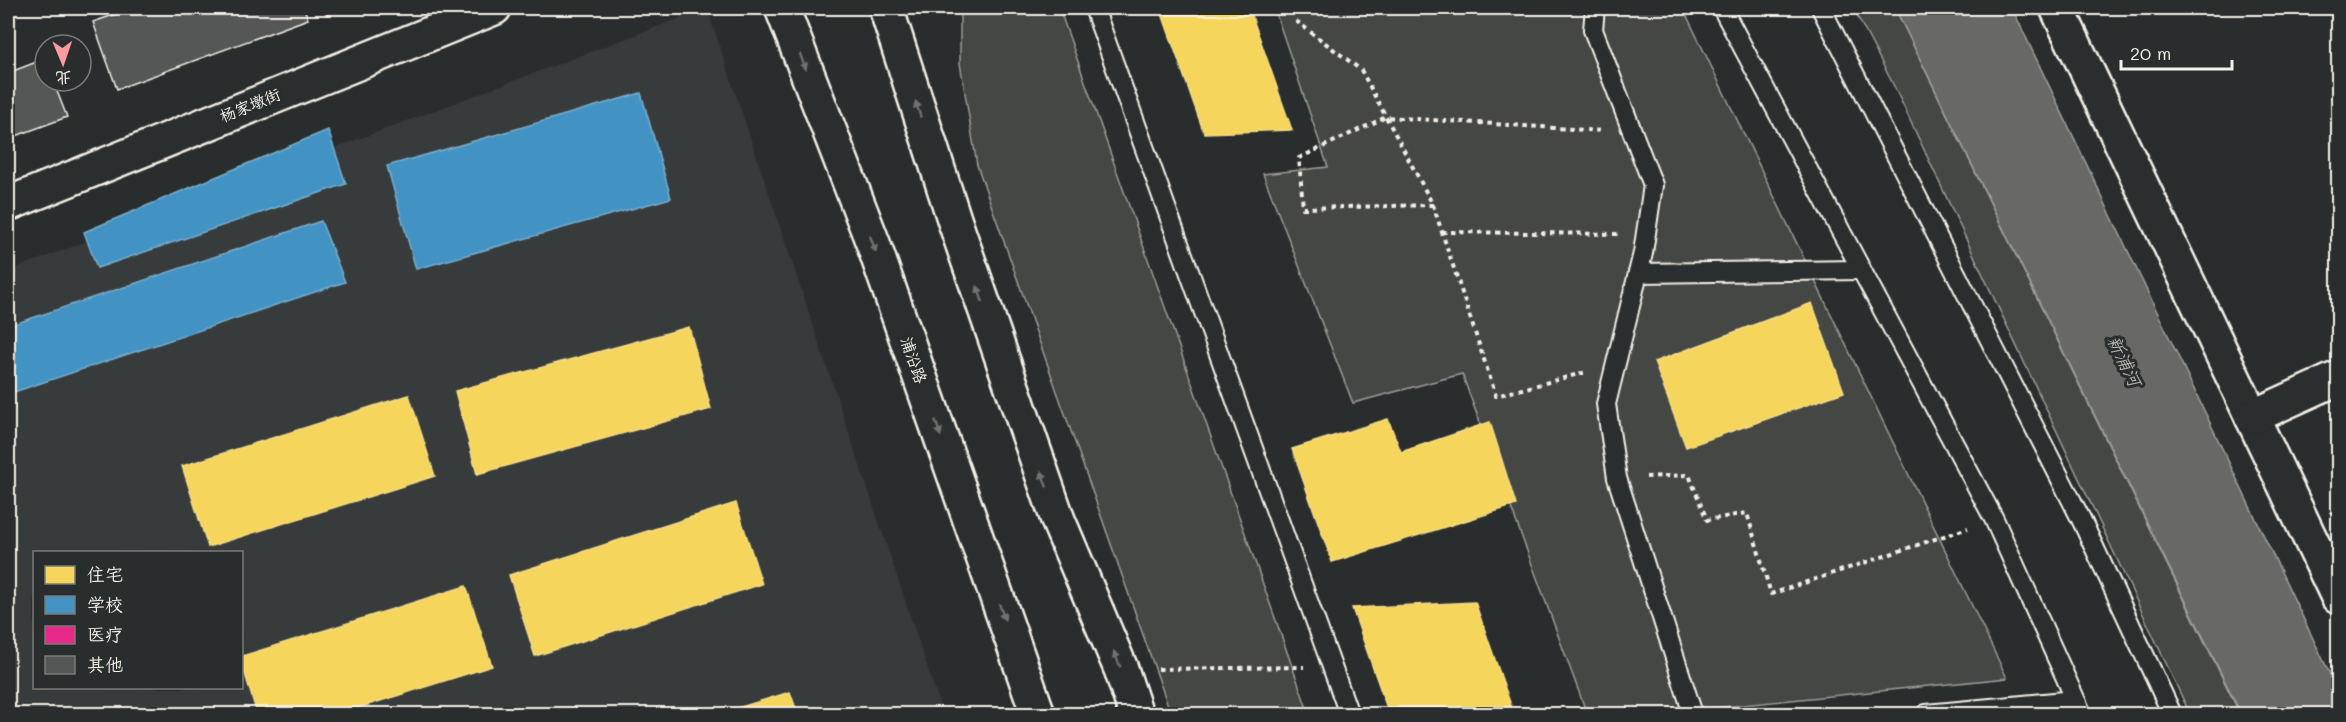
<svg xmlns="http://www.w3.org/2000/svg" width="2346" height="722" viewBox="0 0 2346 722" font-family="Mali,'LXGW WenKai TC',sans-serif">
<style>
.built{fill:#373a3a;fill-rule:evenodd}
.green{fill:#444645;stroke:#9c9c96;stroke-width:1.5}
.water{fill:#676866;stroke:#9f9f9a;stroke-width:1.5}
.homes{fill:#f6d55c;stroke:#f5dd86;stroke-width:1.5}
.schools{fill:#4393c3;stroke:#78afce;stroke-width:1.5}
.health{fill:#e7298a;stroke:#eb65a6;stroke-width:1.5}
.building{fill:#555756;stroke:#f4f1e8;stroke-width:1.5}
.lines{fill:none;stroke-linecap:round;stroke-linejoin:round}
.lane-casing{stroke:#f4f1e8;stroke-width:22}
.street-casing{stroke:#f4f1e8;stroke-width:38}
.primary-casing{stroke:#f4f1e8;stroke-width:38}
.path{stroke:#f4f1e8;stroke-width:4;stroke-dasharray:4.5 4.5;stroke-linecap:butt}
.lane{stroke:#2a2d2e;stroke-width:18}
.street{stroke:#2a2d2e;stroke-width:33}
.primary{stroke:#2a2d2e;stroke-width:33}
.oneway{fill:#71726f}
.labels{text-anchor:middle;stroke-width:6;stroke-linejoin:round;paint-order:stroke}
.street-label{font-size:16px;fill:#f4f1e8;stroke:#2a2d2e}
.water-label{font-size:18px;font-style:italic;fill:#b5b3ae;stroke:#2a2d2e}
</style>
<rect width="100%" height="100%" fill="#2a2d2e"/>
<filter id="ink" filterUnits="userSpaceOnUse"><feTurbulence type="fractalNoise" baseFrequency=".0167" numOctaves="2"/><feDisplacementMap in="SourceGraphic" scale="12" xChannelSelector="R" yChannelSelector="G"/><feConvolveMatrix kernelMatrix="1 2 1 2 8 2 1 2 1" color-interpolation-filters="sRGB"/></filter>
<g filter="url(#ink)">
<path class="built" d="M707,8L943,714H8V271ZM34,552H242V688H34Z"/>
<g class="green">
<path d="M960,8H1059L1309,714H1171L977,165L960,63Z"/>
<path d="M1274,8H1683L2007,678L1654,714H1587L1462,374L1353,403L1263,174L1328,167Z"/>
<path d="M1853,8H1895L2240,714H2190L1893,84Z"/>
</g>
<path class="water" d="M1895,8H2012L2338,691V714H2241Z"/>
<g class="homes">
<path d="M1160,8H1249L1292,130L1204,133Z"/>
<path d="M1812,303L1844,392L1686,447L1654,362Z"/>
<path d="M689,327L711,409L477,474L455,391Z"/>
<path d="M409,395L435,476L208,547L182,466Z"/>
<path d="M1388,419L1401,452L1490,422L1516,505L1332,562L1292,449Z"/>
<path d="M736,503L762,584L535,656L509,575Z"/>
<path d="M466,586L492,666L339,714H257L242,664V656Z"/>
<path d="M1475,602L1514,714H1389L1352,608Z"/>
<path d="M790,692L798,714H718Z"/>
</g>
<g class="schools">
<path d="M641,93L671,198L416,269L387,166Z"/>
<path d="M328,130L346,184L97,268L84,232Z"/>
<path d="M321,221L345,282L8,394V326Z"/>
</g>
<path class="health" d="M323,8H347L326,15Z"/>
<g class="building">
<path d="M134,8H304L308,19L117,89L93,22Z"/>
<path d="M44,59L45,81H53L67,117L8,139V73Z"/>
</g>
<g class="lines">
<defs>
<g id="lane">
<path d="M1094,8L1349,714"/>
<path d="M1595,8L1593,30L1653,185L1643,253L1606,404L1617,478L1693,714"/>
<path d="M1722,8L1994,519L2082,714"/>
<path d="M1821,8L2081,519L2172,714"/>
<path d="M1638,273L1861,270"/>
<path d="M1926,714L2075,700"/>
</g>
<g id="street">
<path d="M2057,8L2338,597"/>
<path d="M8,204L494,8"/>
<path d="M2252,417L2338,378"/>
</g>
<g id="primary">
<path d="M782,8L873,243L1038,714"/>
<path d="M886,8L955,222L1058,520L1121,669L1136,714"/>
</g>
</defs>
<use href="#lane" class="lane-casing"/>
<use href="#street" class="street-casing"/>
<use href="#primary" class="primary-casing"/>
<g class="path">
<path d="M1296,21L1361,70L1433,205L1496,396L1586,372"/>
<path d="M1433,205L1303,208L1299,158L1386,117L1602,131"/>
<path d="M1442,232L1618,234"/>
<path d="M1646,477L1689,475L1707,520L1747,513L1771,594L1968,528"/>
<path d="M1158,669L1304,667"/>
</g>
<use href="#lane" class="lane"/>
<use href="#street" class="street"/>
<use href="#primary" class="primary"/>
</g>
<defs><path id="oneway-solid" d="M-6-.8H1V-3.2L6.5 0L1 3.2V.8H-6Z" transform="scale(1.5)"/></defs>
<g class="oneway">
<use href="#oneway-solid" transform="translate(803 62) rotate(69)"/>
<use href="#oneway-solid" transform="translate(918 109) rotate(-108)"/>
<use href="#oneway-solid" transform="translate(873 244) rotate(70)"/>
<use href="#oneway-solid" transform="translate(980 294) rotate(-109)"/>
<use href="#oneway-solid" transform="translate(938 428) rotate(71)"/>
<use href="#oneway-solid" transform="translate(1044 479) rotate(-109)"/>
<use href="#oneway-solid" transform="translate(1002 612) rotate(71)"/>
<use href="#oneway-solid" transform="translate(1117 659) rotate(-113)"/>
</g>
</g>
<g class="labels">
<g class="street-label">
<text transform="translate(250 105) rotate(-22)" y="6">杨家墩街</text>
<text transform="translate(914 360) rotate(71)" y="6">浦沿路</text>
</g>
<g class="water-label">
<text transform="translate(2124 361) rotate(64)" y="6">新浦河</text>
</g>
</g>
<rect width="2346" height="722" fill="none" stroke="#2a2d2e" stroke-width="30"/>
<rect x="15" y="15" width="2316" height="692" fill="none" stroke="#f4f1e8" stroke-width="2" filter="url(#ink)"/>
<rect x="33" y="551" width="210" height="138" fill="#2a2d2e" stroke="#7b7b78" stroke-width="1.5"/>
<rect x="45" y="566" width="30" height="18" fill="#f6d55c" stroke="#7b7b78" stroke-width="1.5"/>
<text x="87" y="581" font-size="18" fill="#f4f1e8">住宅</text>
<rect x="45" y="596" width="30" height="18" fill="#4393c3" stroke="#7b7b78" stroke-width="1.5"/>
<text x="87" y="611" font-size="18" fill="#f4f1e8">学校</text>
<rect x="45" y="626" width="30" height="18" fill="#e7298a" stroke="#7b7b78" stroke-width="1.5"/>
<text x="87" y="641" font-size="18" fill="#f4f1e8">医疗</text>
<rect x="45" y="656" width="30" height="18" fill="#555756" stroke="#7b7b78" stroke-width="1.5"/>
<text x="87" y="671" font-size="18" fill="#f4f1e8">其他</text>
<g transform="translate(63 63) rotate(178)"><circle r="28" fill="#2a2d2e" stroke="#7b7b78" stroke-width="1.5"/>
<path d="M0-4.5L10 22L0 15L-10 22Z" fill="#ff9aa2"/>
<text y="-9" font-size="16" font-weight="bold" text-anchor="middle" fill="#f4f1e8">北</text>
</g>
<path d="M2121 60v9h111v-9" fill="none" stroke="#f4f1e8" stroke-width="3"/>
<text x="2130" y="60" font-size="18" fill="#f4f1e8" stroke="#2a2d2e" stroke-width="4.5" paint-order="stroke">20 m</text>
</svg>
